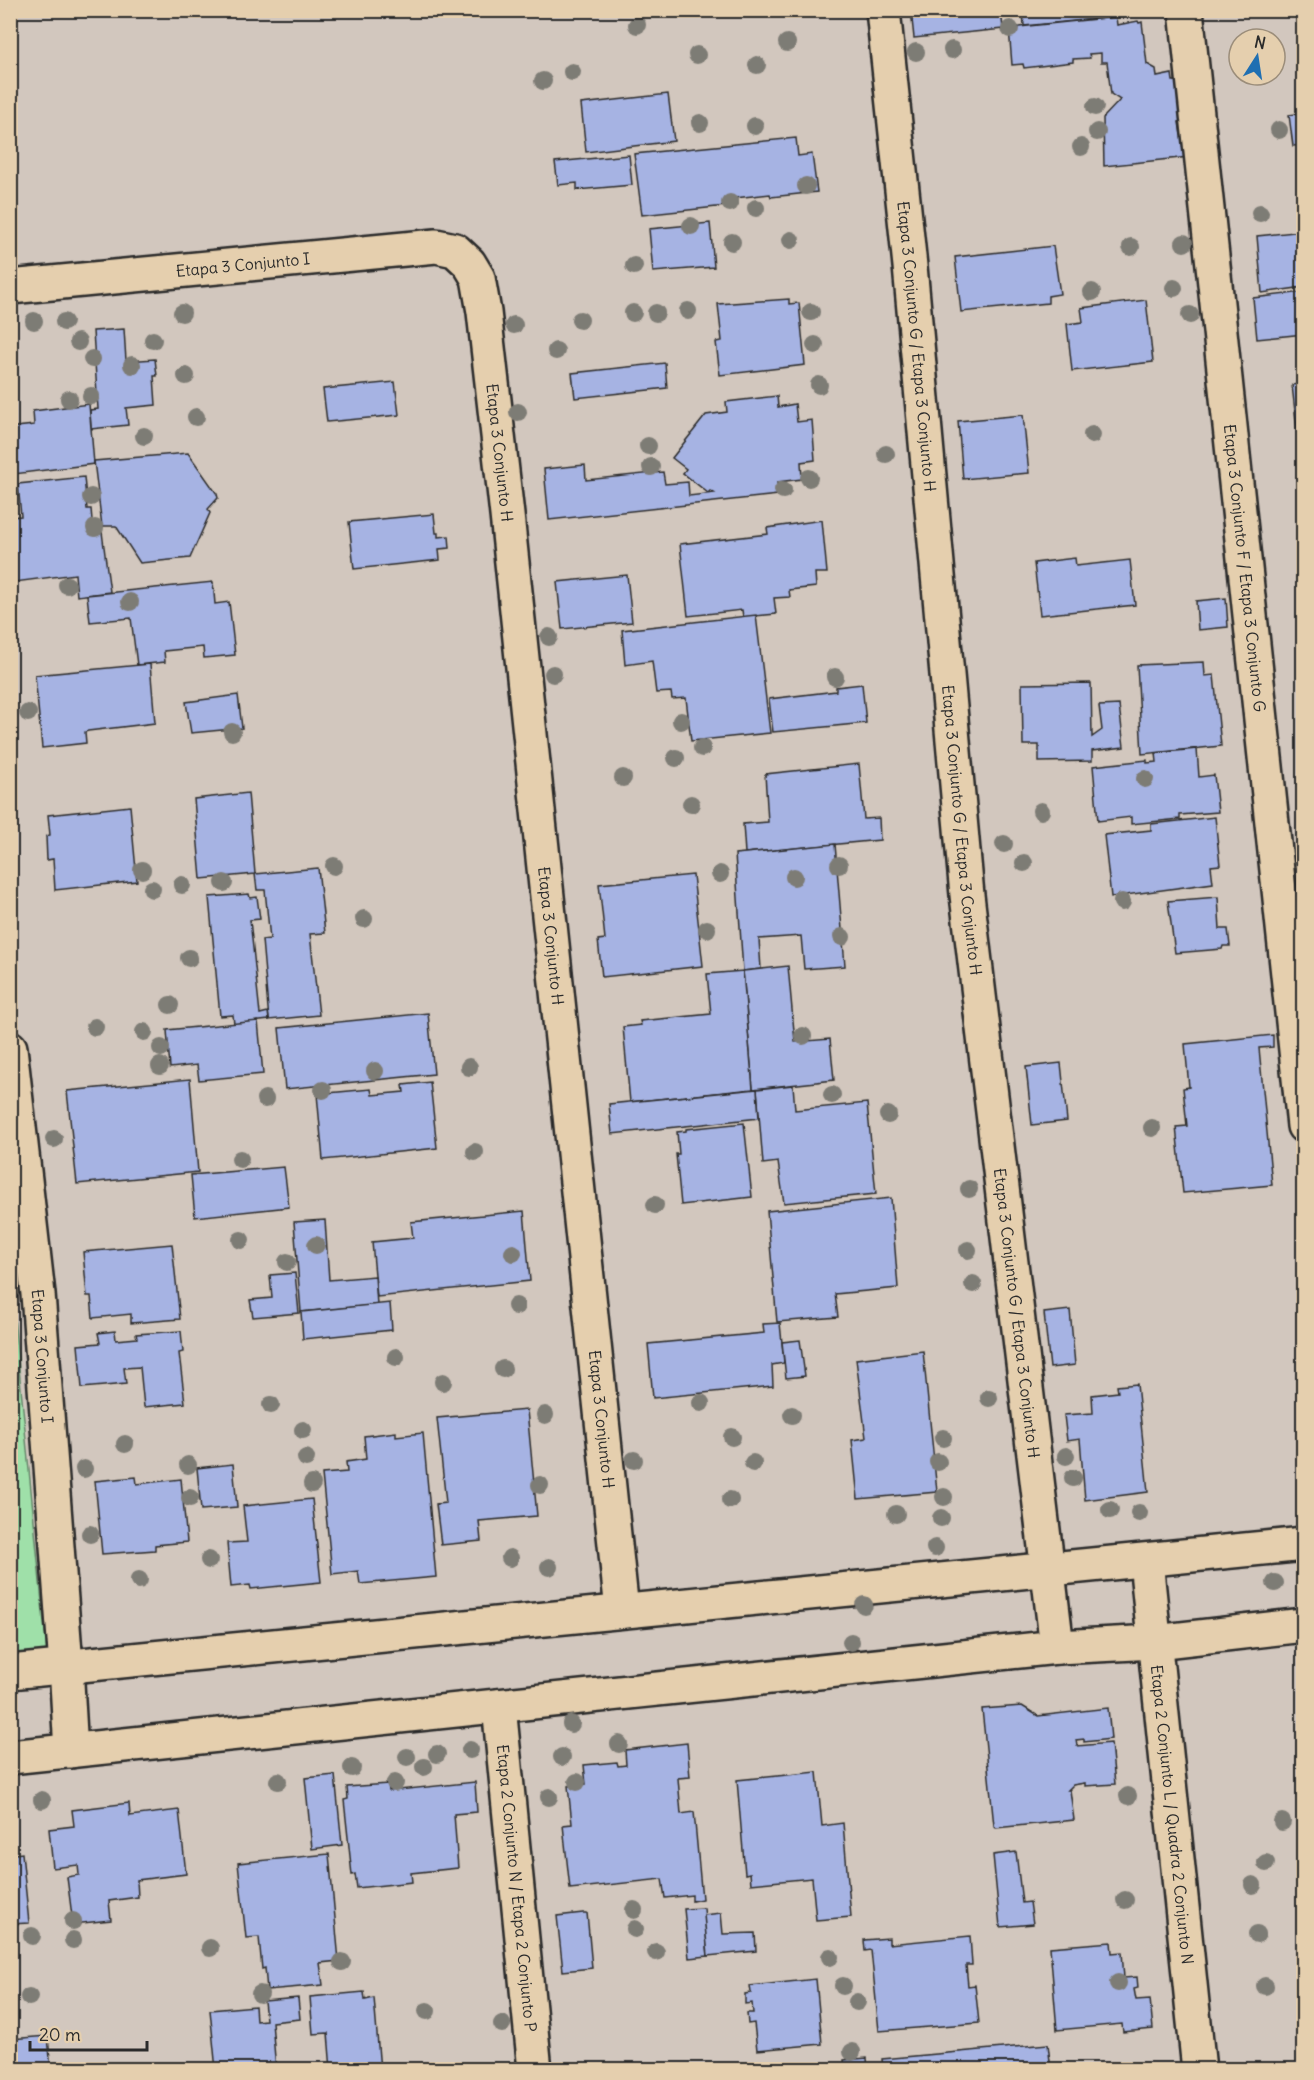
<svg xmlns="http://www.w3.org/2000/svg" width="1314" height="2080" viewBox="0 0 1314 2080" font-family="Delius,sans-serif">
<style>
.green{fill:#9fe0a9;stroke:#65866a;stroke-width:1.5}
.building{fill:#a6b3e3;stroke:#2b2b2b;stroke-width:1.5}
.lines{fill:none;stroke-linecap:round;stroke-linejoin:round}
.street-casing{stroke:#2b2b2b;stroke-width:38}
.secondary-casing{stroke:#2b2b2b;stroke-width:38}
.street{stroke:#e5cfae;stroke-width:33}
.secondary{stroke:#e5cfae;stroke-width:33}
.tree{fill:#7d7b74}
.labels{text-anchor:middle;stroke-width:6;stroke-linejoin:round;paint-order:stroke}
.street-label{font-size:16px;fill:#2b2b2b;stroke:#e5cfae}
</style>
<rect width="100%" height="100%" fill="#d2c7be"/>
<filter id="ink" filterUnits="userSpaceOnUse"><feTurbulence type="fractalNoise" baseFrequency=".0167" numOctaves="2"/><feDisplacementMap in="SourceGraphic" scale="12" xChannelSelector="R" yChannelSelector="G"/><feConvolveMatrix kernelMatrix="1 2 1 2 8 2 1 2 1" color-interpolation-filters="sRGB"/></filter>
<g filter="url(#ink)">
<path class="green" d="M10,1277L47,1653L10,1657Z"/>
<g class="building">
<path d="M911,10H1001L1003,29L914,38Z"/>
<path d="M1023,10H1123L1124,16L1024,26Z"/>
<path d="M1116,17L1117,25L1138,21L1139,23L1142,22L1147,64L1156,69L1157,77L1172,74L1173,81H1179L1183,121L1179,122L1181,135H1186L1189,157L1104,166L1103,118L1120,100L1111,94L1107,62H1101V53L1089,54L1090,58L1073,59V62L1024,68L1023,64L1012,65L1009,28Z"/>
<path d="M668,94L674,141L586,152L581,104Z"/>
<path d="M1304,113V145L1293,146L1289,115Z"/>
<path d="M796,138L798,156L812,154L817,192L771,197L770,194L735,198V205L642,215L634,154Z"/>
<path d="M629,155L632,185L577,190V183L558,185L555,162Z"/>
<path d="M710,223L714,267L653,272L649,229Z"/>
<path d="M1304,231V287L1262,293L1257,236Z"/>
<path d="M1053,246L1060,294L1048,296V303L961,312L955,257Z"/>
<path d="M1304,292V334L1257,339L1253,298Z"/>
<path d="M789,299V304L799,303L805,365L720,375L716,342L722,341L718,304Z"/>
<path d="M1146,300L1153,362L1072,371L1067,324L1083,322L1081,308Z"/>
<path d="M124,329L126,361L155,359L157,376H154L156,405L126,408L128,425L91,429L90,410L98,409L93,331Z"/>
<path d="M665,363L667,388L575,398L572,373Z"/>
<path d="M395,382L399,415L327,422L323,389Z"/>
<path d="M1304,383V437L1298,438L1292,385Z"/>
<path d="M777,396L778,407L795,404L797,422L812,420L815,460L801,462L802,479L777,482L778,495L549,520L544,469L585,465L586,480L663,472L665,484L688,482L689,496L714,493L710,491L708,493L683,473L686,469L672,458L706,415L727,412L726,402Z"/>
<path d="M89,404L94,464L14,474L10,438L16,427L34,425L33,411Z"/>
<path d="M1023,415L1029,473L963,479L958,421Z"/>
<path d="M188,453L217,494L218,498L208,509L210,513L190,558L140,563L116,526H102L94,461Z"/>
<path d="M84,477L87,509H91L93,532H102L110,592L77,596L75,574L15,582L10,542V517L21,516L18,484Z"/>
<path d="M434,514L436,533H438V537L449,536L450,548L439,549L440,560L354,569L349,522Z"/>
<path d="M822,520L827,573H815L816,587L789,590L790,597L774,598L776,614L743,617L742,610L688,616L680,544L768,534L767,528Z"/>
<path d="M1075,558L1076,566L1130,560L1135,605L1040,615L1034,563Z"/>
<path d="M627,575L632,622L562,629L557,582Z"/>
<path d="M213,582L215,604L229,602L235,655L204,658L203,647L164,651L165,662L137,665L131,618L90,622L87,595Z"/>
<path d="M1226,598L1228,627L1198,630L1196,601Z"/>
<path d="M756,615L770,733L691,741L686,698L672,699L671,692L656,693L652,661L625,665L622,630Z"/>
<path d="M1204,662L1205,676L1214,675L1221,746L1142,754L1137,665Z"/>
<path d="M150,664L155,723L88,731L85,732L86,743L42,748L35,675Z"/>
<path d="M1091,683L1092,737L1102,730L1099,706L1119,705L1124,747L1092,751V761L1039,762V745H1023L1022,684Z"/>
<path d="M862,684L866,723L773,732L769,699L836,691V687Z"/>
<path d="M238,695L242,728L191,733L186,702Z"/>
<path d="M1197,749L1199,777L1214,775L1218,812L1180,815V819L1131,824V817L1098,821L1093,766L1147,760V763L1157,762L1156,753Z"/>
<path d="M859,764L864,819L879,818L880,840L745,853L743,824L768,822L765,774Z"/>
<path d="M248,793L255,874L201,879L194,799Z"/>
<path d="M130,806L137,881L55,890L53,859L47,860L46,836L50,835L48,815Z"/>
<path d="M1215,817L1220,865L1211,866L1213,883L1111,897L1104,835L1151,830V824Z"/>
<path d="M835,844L845,966L804,969L801,936L759,939L761,969L743,971L735,854Z"/>
<path d="M318,868L325,933L310,934L319,1015L269,1020L262,940L270,939L265,890H257L255,874Z"/>
<path d="M693,875L703,966L602,977L598,940L605,939L599,884Z"/>
<path d="M249,894L250,898L257,897L260,919L250,920L260,1014L268,1012L269,1020L234,1024L233,1015L220,1016L209,897Z"/>
<path d="M1218,897L1220,929H1228L1230,946H1223L1222,949L1175,953L1168,901Z"/>
<path d="M788,966L795,1042L830,1039L834,1080L753,1089L743,971Z"/>
<path d="M743,971L753,1089L630,1102L623,1027L641,1025L640,1021L711,1014L707,974Z"/>
<path d="M428,1013L434,1074L285,1089L279,1028Z"/>
<path d="M258,1021L263,1074L199,1080L197,1065L170,1068L167,1030Z"/>
<path d="M1273,1035V1047L1259,1048L1272,1185L1183,1193L1176,1127L1187,1126L1183,1088L1189,1087L1185,1044Z"/>
<path d="M1061,1063L1067,1121L1032,1125L1026,1067Z"/>
<path d="M190,1079L198,1172L77,1184L67,1091Z"/>
<path d="M430,1082L437,1148L323,1160L317,1094L371,1089L372,1095L404,1092L403,1085Z"/>
<path d="M793,1085L795,1110L867,1103L876,1194L784,1203L778,1162L763,1164L757,1089Z"/>
<path d="M757,1089L759,1118L612,1134L609,1104Z"/>
<path d="M744,1123L752,1197L681,1205L676,1154H679L677,1132L686,1131V1129Z"/>
<path d="M284,1167L289,1207L195,1217L191,1175Z"/>
<path d="M891,1198L898,1288L835,1294L838,1317L777,1322L767,1211Z"/>
<path d="M524,1211L530,1281L377,1297L372,1242L413,1238L411,1222Z"/>
<path d="M325,1220L329,1280L375,1276L377,1305L301,1312L294,1222Z"/>
<path d="M172,1244L180,1319L131,1323V1314L93,1318L91,1296H87L83,1252Z"/>
<path d="M295,1273L299,1313L253,1317L250,1300L272,1298L270,1275Z"/>
<path d="M390,1303L392,1330L303,1339L301,1312Z"/>
<path d="M1070,1310L1075,1365L1050,1368L1044,1313Z"/>
<path d="M780,1323L784,1363L772,1365L773,1386L653,1398L648,1344L764,1333L763,1324Z"/>
<path d="M115,1331L116,1340L137,1338L136,1334L181,1331L183,1352L179,1353L185,1403L144,1407L140,1367L124,1368L126,1384L82,1388L78,1345L100,1343L98,1333Z"/>
<path d="M800,1340L805,1376L786,1378L782,1342Z"/>
<path d="M923,1351L937,1492L858,1499L852,1440L866,1438L856,1359Z"/>
<path d="M1137,1384L1148,1492L1085,1500L1080,1439L1067,1441L1064,1415L1093,1413L1092,1395L1118,1392L1117,1386Z"/>
<path d="M527,1410L537,1516L479,1521L481,1541L441,1545L436,1504L446,1503L437,1418Z"/>
<path d="M396,1432V1436L423,1433L436,1577L360,1584L358,1571L332,1574L322,1474L347,1472L346,1462L366,1459L364,1436Z"/>
<path d="M233,1464L237,1507L201,1510L197,1468Z"/>
<path d="M136,1477L137,1484L181,1479L187,1542L155,1545V1550L102,1554L95,1481Z"/>
<path d="M312,1499L321,1582L251,1589L250,1585L231,1587L227,1543L247,1542L243,1506Z"/>
<path d="M1022,1706L1038,1716L1108,1708L1111,1739L1084,1742V1739L1076,1740L1077,1746L1111,1743L1115,1784L1085,1786V1783L1073,1785L1068,1790H1070L1074,1820L996,1828L994,1826L982,1709Z"/>
<path d="M687,1743L690,1777L678,1778L681,1814L694,1812L702,1899L692,1901V1895L665,1898L662,1879L570,1889L563,1825L572,1824L568,1786L586,1784L584,1765L617,1762L618,1766L626,1765L625,1750Z"/>
<path d="M817,1772L822,1826L843,1823L851,1917L816,1920L812,1878L751,1884L750,1873L745,1874L737,1780Z"/>
<path d="M335,1775L342,1845L312,1849L305,1778Z"/>
<path d="M475,1782L477,1812L454,1814L458,1868L411,1873L412,1882L357,1888L355,1874L352,1875L344,1800L348,1799L347,1787L388,1784L389,1791Z"/>
<path d="M129,1803L130,1816L179,1810L186,1874L137,1880L138,1897L109,1901L111,1920L73,1924L67,1877L79,1875L78,1865L53,1868L49,1829L74,1826L72,1810Z"/>
<path d="M10,1849H14L15,1854L22,1853L29,1923L10,1924Z"/>
<path d="M1016,1852L1022,1903L1030,1902L1033,1924L1000,1927L993,1855Z"/>
<path d="M329,1854L339,1961L320,1963L323,1985L267,1990L265,1968L262,1969L259,1937L246,1938L238,1863Z"/>
<path d="M704,1908L708,1956L689,1958L684,1909Z"/>
<path d="M583,1913H587L592,1968L563,1971L557,1916Z"/>
<path d="M721,1913L723,1934L755,1933L756,1951L708,1956L704,1915Z"/>
<path d="M970,1936L972,1965H966L968,1986L975,1985L979,2023L879,2031L871,1950L865,1951L864,1940L889,1938V1944Z"/>
<path d="M1111,1942L1112,1953L1122,1952L1124,1978L1137,1977L1138,1988L1134,1989L1136,2000L1150,1999L1153,2029L1123,2032L1122,2024L1057,2030L1050,1947Z"/>
<path d="M816,1979L822,2044L757,2050L754,2023L748,2024L747,2013H753L752,2003L745,2004V1994L751,1993L750,1986Z"/>
<path d="M364,1992L365,2000L374,1998L380,2070H331L328,2033L313,2034L310,1997Z"/>
<path d="M298,1998L300,2019L272,2022L276,2070H216L210,2010L255,2006L256,2021L266,2020L264,2001Z"/>
<path d="M48,2036L51,2070H10V2039Z"/>
<path d="M1048,2044L1051,2070H883L882,2059Z"/>
<path d="M867,2058L868,2070H845L844,2060Z"/>
</g>
<g class="lines">
<defs>
<g id="street">
<path id="s1" d="M883,10L910,266L967,895L1057,1647"/>
<path id="s2" d="M1186,10L1304,1126"/>
<path id="s3" d="M10,287L436,246L455,250L469,263L478,278L484,312L507,515L622,1611"/>
<path id="s4" d="M10,1048L38,1294L66,1666"/>
<path id="s5" d="M499,1706L535,2070"/>
</g>
<g id="secondary">
<path id="s6" d="M1146,1561L1199,2070"/>
<path d="M66,1666L71,1751"/>
<path d="M10,1672L1304,1544"/>
<path d="M10,1757L1057,1647L1155,1642L1304,1625"/>
</g>
</defs>
<use href="#street" class="street-casing"/>
<use href="#secondary" class="secondary-casing"/>
<use href="#street" class="street"/>
<use href="#secondary" class="secondary"/>
</g>
<g class="tree">
<circle cx="637" cy="25" r="9"/>
<circle cx="1010" cy="29" r="9"/>
<circle cx="787" cy="43" r="9"/>
<circle cx="952" cy="50" r="9"/>
<circle cx="916" cy="52" r="9"/>
<circle cx="697" cy="55" r="9"/>
<circle cx="757" cy="65" r="9"/>
<circle cx="572" cy="72" r="9"/>
<circle cx="543" cy="81" r="9"/>
<circle cx="1095" cy="107" r="9"/>
<circle cx="700" cy="123" r="9"/>
<circle cx="755" cy="126" r="9"/>
<circle cx="1279" cy="130" r="9"/>
<circle cx="1097" cy="132" r="9"/>
<circle cx="1081" cy="147" r="9"/>
<circle cx="806" cy="186" r="9"/>
<circle cx="730" cy="203" r="9"/>
<circle cx="756" cy="208" r="9"/>
<circle cx="1260" cy="213" r="9"/>
<circle cx="691" cy="226" r="9"/>
<circle cx="791" cy="240" r="9"/>
<circle cx="732" cy="242" r="9"/>
<circle cx="1184" cy="243" r="9"/>
<circle cx="1131" cy="247" r="9"/>
<circle cx="634" cy="266" r="9"/>
<circle cx="1174" cy="288" r="9"/>
<circle cx="1092" cy="292" r="9"/>
<circle cx="688" cy="311" r="9"/>
<circle cx="811" cy="312" r="9"/>
<circle cx="182" cy="313" r="9"/>
<circle cx="633" cy="313" r="9"/>
<circle cx="656" cy="313" r="9"/>
<circle cx="1190" cy="315" r="9"/>
<circle cx="580" cy="320" r="9"/>
<circle cx="34" cy="321" r="9"/>
<circle cx="64" cy="322" r="9"/>
<circle cx="514" cy="325" r="9"/>
<circle cx="153" cy="340" r="9"/>
<circle cx="78" cy="342" r="9"/>
<circle cx="815" cy="345" r="9"/>
<circle cx="556" cy="351" r="9"/>
<circle cx="92" cy="359" r="9"/>
<circle cx="132" cy="365" r="9"/>
<circle cx="186" cy="376" r="9"/>
<circle cx="819" cy="385" r="9"/>
<circle cx="91" cy="396" r="9"/>
<circle cx="69" cy="399" r="9"/>
<circle cx="518" cy="412" r="9"/>
<circle cx="196" cy="417" r="9"/>
<circle cx="1092" cy="435" r="9"/>
<circle cx="144" cy="436" r="9"/>
<circle cx="648" cy="446" r="9"/>
<circle cx="886" cy="454" r="9"/>
<circle cx="651" cy="467" r="9"/>
<circle cx="809" cy="478" r="9"/>
<circle cx="783" cy="490" r="9"/>
<circle cx="91" cy="497" r="9"/>
<circle cx="95" cy="528" r="9"/>
<circle cx="67" cy="585" r="9"/>
<circle cx="130" cy="602" r="9"/>
<circle cx="549" cy="637" r="9"/>
<circle cx="553" cy="674" r="9"/>
<circle cx="835" cy="677" r="9"/>
<circle cx="28" cy="713" r="9"/>
<circle cx="681" cy="721" r="9"/>
<circle cx="232" cy="732" r="9"/>
<circle cx="702" cy="748" r="9"/>
<circle cx="676" cy="758" r="9"/>
<circle cx="623" cy="778" r="9"/>
<circle cx="1145" cy="779" r="9"/>
<circle cx="691" cy="804" r="9"/>
<circle cx="1041" cy="811" r="9"/>
<circle cx="1004" cy="844" r="9"/>
<circle cx="1024" cy="863" r="9"/>
<circle cx="839" cy="865" r="9"/>
<circle cx="334" cy="866" r="9"/>
<circle cx="142" cy="870" r="9"/>
<circle cx="720" cy="874" r="9"/>
<circle cx="794" cy="877" r="9"/>
<circle cx="224" cy="883" r="9"/>
<circle cx="182" cy="885" r="9"/>
<circle cx="152" cy="889" r="9"/>
<circle cx="1122" cy="902" r="9"/>
<circle cx="364" cy="919" r="9"/>
<circle cx="707" cy="929" r="9"/>
<circle cx="842" cy="937" r="9"/>
<circle cx="189" cy="958" r="9"/>
<circle cx="170" cy="1005" r="9"/>
<circle cx="95" cy="1027" r="9"/>
<circle cx="144" cy="1032" r="9"/>
<circle cx="803" cy="1036" r="9"/>
<circle cx="161" cy="1048" r="9"/>
<circle cx="160" cy="1066" r="9"/>
<circle cx="469" cy="1067" r="9"/>
<circle cx="375" cy="1071" r="9"/>
<circle cx="323" cy="1090" r="9"/>
<circle cx="832" cy="1095" r="9"/>
<circle cx="265" cy="1099" r="9"/>
<circle cx="888" cy="1115" r="9"/>
<circle cx="1152" cy="1128" r="9"/>
<circle cx="54" cy="1139" r="9"/>
<circle cx="475" cy="1152" r="9"/>
<circle cx="240" cy="1159" r="9"/>
<circle cx="969" cy="1189" r="9"/>
<circle cx="655" cy="1205" r="9"/>
<circle cx="241" cy="1240" r="9"/>
<circle cx="316" cy="1245" r="9"/>
<circle cx="968" cy="1250" r="9"/>
<circle cx="513" cy="1253" r="9"/>
<circle cx="287" cy="1262" r="9"/>
<circle cx="973" cy="1284" r="9"/>
<circle cx="516" cy="1306" r="9"/>
<circle cx="396" cy="1357" r="9"/>
<circle cx="503" cy="1369" r="9"/>
<circle cx="443" cy="1382" r="9"/>
<circle cx="989" cy="1398" r="9"/>
<circle cx="701" cy="1403" r="9"/>
<circle cx="271" cy="1405" r="9"/>
<circle cx="545" cy="1415" r="9"/>
<circle cx="792" cy="1415" r="9"/>
<circle cx="303" cy="1430" r="9"/>
<circle cx="732" cy="1437" r="9"/>
<circle cx="943" cy="1438" r="9"/>
<circle cx="125" cy="1444" r="9"/>
<circle cx="1066" cy="1456" r="9"/>
<circle cx="306" cy="1458" r="9"/>
<circle cx="634" cy="1460" r="9"/>
<circle cx="938" cy="1462" r="9"/>
<circle cx="753" cy="1463" r="9"/>
<circle cx="188" cy="1465" r="9"/>
<circle cx="84" cy="1469" r="9"/>
<circle cx="1073" cy="1478" r="9"/>
<circle cx="312" cy="1484" r="9"/>
<circle cx="540" cy="1485" r="9"/>
<circle cx="944" cy="1497" r="9"/>
<circle cx="190" cy="1498" r="9"/>
<circle cx="730" cy="1500" r="9"/>
<circle cx="1110" cy="1510" r="9"/>
<circle cx="1139" cy="1513" r="9"/>
<circle cx="896" cy="1514" r="9"/>
<circle cx="941" cy="1518" r="9"/>
<circle cx="90" cy="1534" r="9"/>
<circle cx="935" cy="1548" r="9"/>
<circle cx="510" cy="1558" r="9"/>
<circle cx="209" cy="1560" r="9"/>
<circle cx="549" cy="1567" r="9"/>
<circle cx="139" cy="1580" r="9"/>
<circle cx="1275" cy="1583" r="9"/>
<circle cx="864" cy="1605" r="9"/>
<circle cx="851" cy="1642" r="9"/>
<circle cx="571" cy="1724" r="9"/>
<circle cx="619" cy="1744" r="9"/>
<circle cx="470" cy="1750" r="9"/>
<circle cx="437" cy="1754" r="9"/>
<circle cx="407" cy="1757" r="9"/>
<circle cx="562" cy="1757" r="9"/>
<circle cx="424" cy="1767" r="9"/>
<circle cx="352" cy="1768" r="9"/>
<circle cx="278" cy="1781" r="9"/>
<circle cx="577" cy="1782" r="9"/>
<circle cx="395" cy="1783" r="9"/>
<circle cx="1128" cy="1796" r="9"/>
<circle cx="549" cy="1797" r="9"/>
<circle cx="42" cy="1800" r="9"/>
<circle cx="1282" cy="1822" r="9"/>
<circle cx="1266" cy="1863" r="9"/>
<circle cx="1253" cy="1885" r="9"/>
<circle cx="1125" cy="1900" r="9"/>
<circle cx="634" cy="1910" r="9"/>
<circle cx="73" cy="1921" r="9"/>
<circle cx="635" cy="1929" r="9"/>
<circle cx="1257" cy="1934" r="9"/>
<circle cx="32" cy="1936" r="9"/>
<circle cx="73" cy="1940" r="9"/>
<circle cx="210" cy="1948" r="9"/>
<circle cx="656" cy="1952" r="9"/>
<circle cx="830" cy="1957" r="9"/>
<circle cx="342" cy="1962" r="9"/>
<circle cx="1118" cy="1983" r="9"/>
<circle cx="843" cy="1986" r="9"/>
<circle cx="1265" cy="1986" r="9"/>
<circle cx="260" cy="1994" r="9"/>
<circle cx="29" cy="1997" r="9"/>
<circle cx="857" cy="2002" r="9"/>
<circle cx="427" cy="2011" r="9"/>
<circle cx="502" cy="2024" r="9"/>
<circle cx="852" cy="2052" r="9"/>
</g>
</g>
<g class="labels">
<g class="street-label">
<text dy="6" stroke="none"><textPath href="#s3" startOffset="234">Etapa 3 Conjunto I</textPath></text>
<text dy="6" stroke="none"><textPath href="#s1" startOffset="338">Etapa 3 Conjunto G / Etapa 3 Conjunto H</textPath></text>
<text dy="6" stroke="none"><textPath href="#s3" startOffset="660">Etapa 3 Conjunto H</textPath></text>
<text dy="6" stroke="none"><textPath href="#s2" startOffset="561">Etapa 3 Conjunto F / Etapa 3 Conjunto G</textPath></text>
<text dy="6" stroke="none"><textPath href="#s1" startOffset="824">Etapa 3 Conjunto G / Etapa 3 Conjunto H</textPath></text>
<text dy="6" stroke="none"><textPath href="#s3" startOffset="1146">Etapa 3 Conjunto H</textPath></text>
<text dy="6" stroke="none"><textPath href="#s1" startOffset="1310">Etapa 3 Conjunto G / Etapa 3 Conjunto H</textPath></text>
<text dy="6" stroke="none"><textPath href="#s4" startOffset="310">Etapa 3 Conjunto I</textPath></text>
<text dy="6" stroke="none"><textPath href="#s3" startOffset="1632">Etapa 3 Conjunto H</textPath></text>
<text dy="6" stroke="none"><textPath href="#s6" startOffset="255">Etapa 2 Conjunto L / Quadra 2 Conjunto N</textPath></text>
<text dy="6" stroke="none"><textPath href="#s5" startOffset="183">Etapa 2 Conjunto N / Etapa 2 Conjunto P</textPath></text>
</g>
</g>
<rect width="1314" height="2080" fill="none" stroke="#e5cfae" stroke-width="36"/>
<rect x="18" y="18" width="1278" height="2044" fill="none" stroke="#2b2b2b" stroke-width="2" filter="url(#ink)"/>
<g transform="translate(1257 57) rotate(12)"><circle r="28" fill="#e5cfae" stroke="#9b8d7a" stroke-width="1.5"/>
<path d="M0-4.5L10 22L0 15L-10 22Z" fill="#1f6fb2"/>
<text y="-9" font-size="16" font-weight="bold" text-anchor="middle" fill="#2b2b2b">N</text>
</g>
<path d="M30 2041v9h117v-9" fill="none" stroke="#2b2b2b" stroke-width="3"/>
<text x="39" y="2041" font-size="18" fill="#2b2b2b" stroke="#e5cfae" stroke-width="4.5" paint-order="stroke">20 m</text>
</svg>
